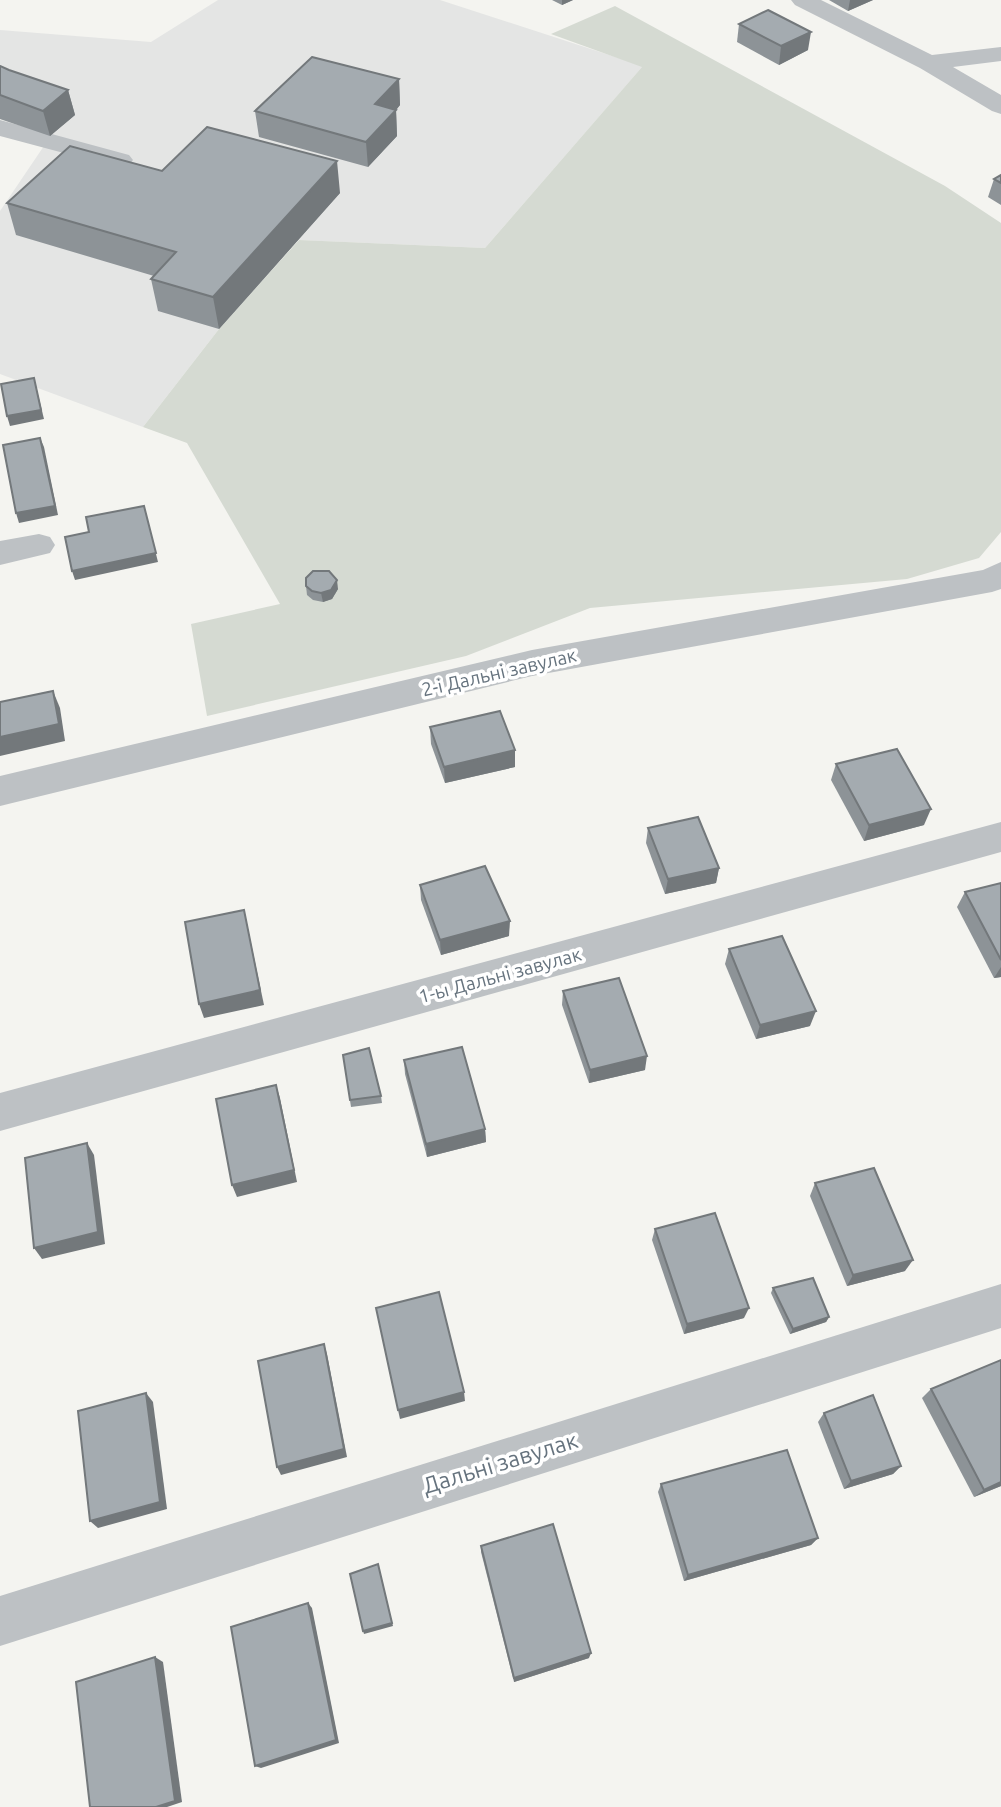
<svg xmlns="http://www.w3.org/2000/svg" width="1001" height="1807" viewBox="0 0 1001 1807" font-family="Ubuntu,sans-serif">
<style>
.built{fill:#e4e5e4}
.green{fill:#d5dad2}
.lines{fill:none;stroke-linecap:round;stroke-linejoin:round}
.minor{fill:#bdc1c4;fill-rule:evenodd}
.wall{fill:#8d9397}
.shaded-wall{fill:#73787b}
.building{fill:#a4abb0;stroke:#73787b;stroke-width:2}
.labels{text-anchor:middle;stroke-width:7;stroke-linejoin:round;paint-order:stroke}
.street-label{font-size:19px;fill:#66737e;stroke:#fff}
.near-street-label{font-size:23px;fill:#66737e;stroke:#fff}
</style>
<rect width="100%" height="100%" fill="#f4f4f0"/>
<path class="built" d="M218,0H440L643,66L485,248L298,240L219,329L143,427L0,374V211L50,137L0,119V30L151,42Z"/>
<path class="green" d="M615,6L945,186L1001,223V532L979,558L907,579L590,608L466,656L207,716L191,624L280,604L187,443L143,427L219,329L299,240L485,248L642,67L551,34Z"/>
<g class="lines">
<g class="minor">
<path d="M791,0H821L932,55L1001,47V61L953,67L1001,95V114L992,111L920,68L795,5Z"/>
<path d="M0,120L129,155L133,160L129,165L120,168L0,136Z"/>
<path d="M39,534L50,537L55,545L50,553L0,565V541Z"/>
<path d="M1001,562V589L992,592L532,676L0,806V776L532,650L983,570Z"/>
<path d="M1001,822V852L0,1131V1093Z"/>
<path d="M1001,1284V1328L0,1646V1596Z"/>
</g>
</g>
<g class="wall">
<path d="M552,0H573L562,5Z"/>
<path d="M829,0H873L848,11Z"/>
<path d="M739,24L808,50L779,65L737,42Z"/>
<path d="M0,66L9,70L68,90L75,115L50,136L0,119Z"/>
<path d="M399,79L400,105L396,110L397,136L368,167L259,137L255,111Z"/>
<path d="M162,171L340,193L219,329L158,311L151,279L154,276L16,235L7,203Z"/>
<path d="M1001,175V205L988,197L994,179Z"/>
<path d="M306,586L338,589L332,599L323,602L313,600L307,595Z"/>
<path d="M430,727L515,750V767L445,783L431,744Z"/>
<path d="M836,764L924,825L864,841L831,780Z"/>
<path d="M648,828L719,868L716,883L665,894L646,843Z"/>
<path d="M1001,883V977L994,978L957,907L965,892Z"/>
<path d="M420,885L509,936L441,955L421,900Z"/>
<path d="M729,949L810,1026L756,1039L725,964Z"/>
<path d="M563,991L645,1070L589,1083L562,1005Z"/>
<path d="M343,1055L381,1096L382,1103L351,1107Z"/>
<path d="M404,1060L485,1129L486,1142L427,1157L405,1074Z"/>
<path d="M815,1183L905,1271L847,1286L810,1196Z"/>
<path d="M655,1229L744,1318L684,1334L652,1240Z"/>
<path d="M773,1288L829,1317L826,1322L790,1334L771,1293Z"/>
<path d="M931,1389L1001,1486L974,1497L922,1398Z"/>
<path d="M824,1413L901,1466L893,1474L844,1489L818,1422Z"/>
<path d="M661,1484L818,1538L811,1545L684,1581L658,1492Z"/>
<path d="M481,1546L589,1658L514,1682L481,1552Z"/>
</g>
<g class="shaded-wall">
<path d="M562,0H573L562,5Z"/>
<path d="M850,0H873L848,11Z"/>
<path d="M811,32L808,50L779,65L781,46Z"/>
<path d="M399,79L400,105L396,110L397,136L368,167L366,142L375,104Z"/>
<path d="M68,90L75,115L50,136L43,111Z"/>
<path d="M337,161L340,193L219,329L213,297Z"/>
<path d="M34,378L44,419L10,426L7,416Z"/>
<path d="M40,438L44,447L58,515L19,523L16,513Z"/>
<path d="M144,506L158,562L75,580L72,571Z"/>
<path d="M337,580L338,589L332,599L323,602L321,593Z"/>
<path d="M53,691L60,708L65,741L0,756V737Z"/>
<path d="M515,750V767L445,783L444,767Z"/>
<path d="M931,809L924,825L864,841L869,825Z"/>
<path d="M719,868L716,883L665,894L668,879Z"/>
<path d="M244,910L264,1005L204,1018L199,1004Z"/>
<path d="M510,921L509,936L441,955L440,940Z"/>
<path d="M1001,967V977L994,978Z"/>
<path d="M816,1011L810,1026L756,1039L760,1025Z"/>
<path d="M647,1056L645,1070L589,1083L590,1070Z"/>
<path d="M276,1085L280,1098L297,1182L237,1197L232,1185Z"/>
<path d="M485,1129L486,1142L427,1157L426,1144Z"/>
<path d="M87,1143L94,1155L105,1244L42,1259L34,1248Z"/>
<path d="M913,1260L905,1271L847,1286L853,1275Z"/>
<path d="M749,1308L744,1318L684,1334L687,1324Z"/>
<path d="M829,1317L826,1322L790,1334L793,1329Z"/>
<path d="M324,1344L327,1354L347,1457L281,1475L277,1467Z"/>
<path d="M464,1392L465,1401L400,1419L398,1410Z"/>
<path d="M146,1393L153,1402L167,1509L98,1528L90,1521Z"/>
<path d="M901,1466L893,1474L844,1489L851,1481Z"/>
<path d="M1001,1482V1486L974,1497L984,1490Z"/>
<path d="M818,1538L811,1545L684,1581L688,1575Z"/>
<path d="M378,1564L393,1626L364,1634L363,1631Z"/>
<path d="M308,1603L312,1608L339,1743L261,1768L255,1766Z"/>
<path d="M591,1653L589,1658L514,1682V1678Z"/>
<path d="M155,1657L163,1662L182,1802L167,1807H156Z"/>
</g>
<g class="building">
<path d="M768,10L811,32L781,46L739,24Z"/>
<path d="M312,57L399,79L375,104L396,110L366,142L255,111Z"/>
<path d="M0,66L9,70L68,90L43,111L0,95Z"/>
<path d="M207,127L337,161L213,297L151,279L176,252L7,203L70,146L162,171Z"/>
<path d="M1001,175V183L994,179Z"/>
<path d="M34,378L41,410L7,416L1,384Z"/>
<path d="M40,438L55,506L16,513L3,445Z"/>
<path d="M144,506L156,553L72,571L65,537L89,532L86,517Z"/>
<path d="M313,571H329L337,580L331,590L321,593L312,591L306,586V578Z"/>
<path d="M53,691L59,724L0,737V702Z"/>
<path d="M500,711L515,750L444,767L430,727Z"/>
<path d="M897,749L931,809L869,825L836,764Z"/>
<path d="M698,817L719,868L668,879L648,828Z"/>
<path d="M485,866L510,921L440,940L420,885Z"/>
<path d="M1001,883V960L965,892Z"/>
<path d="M244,910L260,990L199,1004L185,922Z"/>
<path d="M782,936L816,1011L760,1025L729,949Z"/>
<path d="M619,978L647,1056L590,1070L563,991Z"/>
<path d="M462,1047L485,1129L426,1144L404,1060Z"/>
<path d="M369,1048L381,1096L350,1100L343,1055Z"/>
<path d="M276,1085L294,1170L232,1185L216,1099Z"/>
<path d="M87,1143L98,1232L34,1248L25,1158Z"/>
<path d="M874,1168L913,1260L853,1275L815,1183Z"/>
<path d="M715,1213L749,1308L687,1324L655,1229Z"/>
<path d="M813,1278L829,1317L793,1329L773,1288Z"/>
<path d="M439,1292L464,1392L398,1410L376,1308Z"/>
<path d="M324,1344L344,1449L277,1467L258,1361Z"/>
<path d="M1001,1360V1482L984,1490L931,1389Z"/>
<path d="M146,1393L160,1502L90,1521L78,1411Z"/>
<path d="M873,1395L901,1466L851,1481L824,1413Z"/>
<path d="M787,1450L818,1538L688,1575L661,1484Z"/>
<path d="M553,1524L591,1653L514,1678L481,1546Z"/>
<path d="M378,1564L392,1623L363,1631L350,1574Z"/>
<path d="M308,1603L336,1740L255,1766L231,1627Z"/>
<path d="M155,1657L175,1801L156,1807H90L76,1682Z"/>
</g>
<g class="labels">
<g class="street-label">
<text transform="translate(499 672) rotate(-13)" y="7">2-і Дальні завулак</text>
<text transform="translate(500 975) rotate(-15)" y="7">1-ы Дальні завулак</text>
</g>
<g class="near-street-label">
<text transform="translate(500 1463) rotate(-17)" y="8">Дальні завулак</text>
</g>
</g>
</svg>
